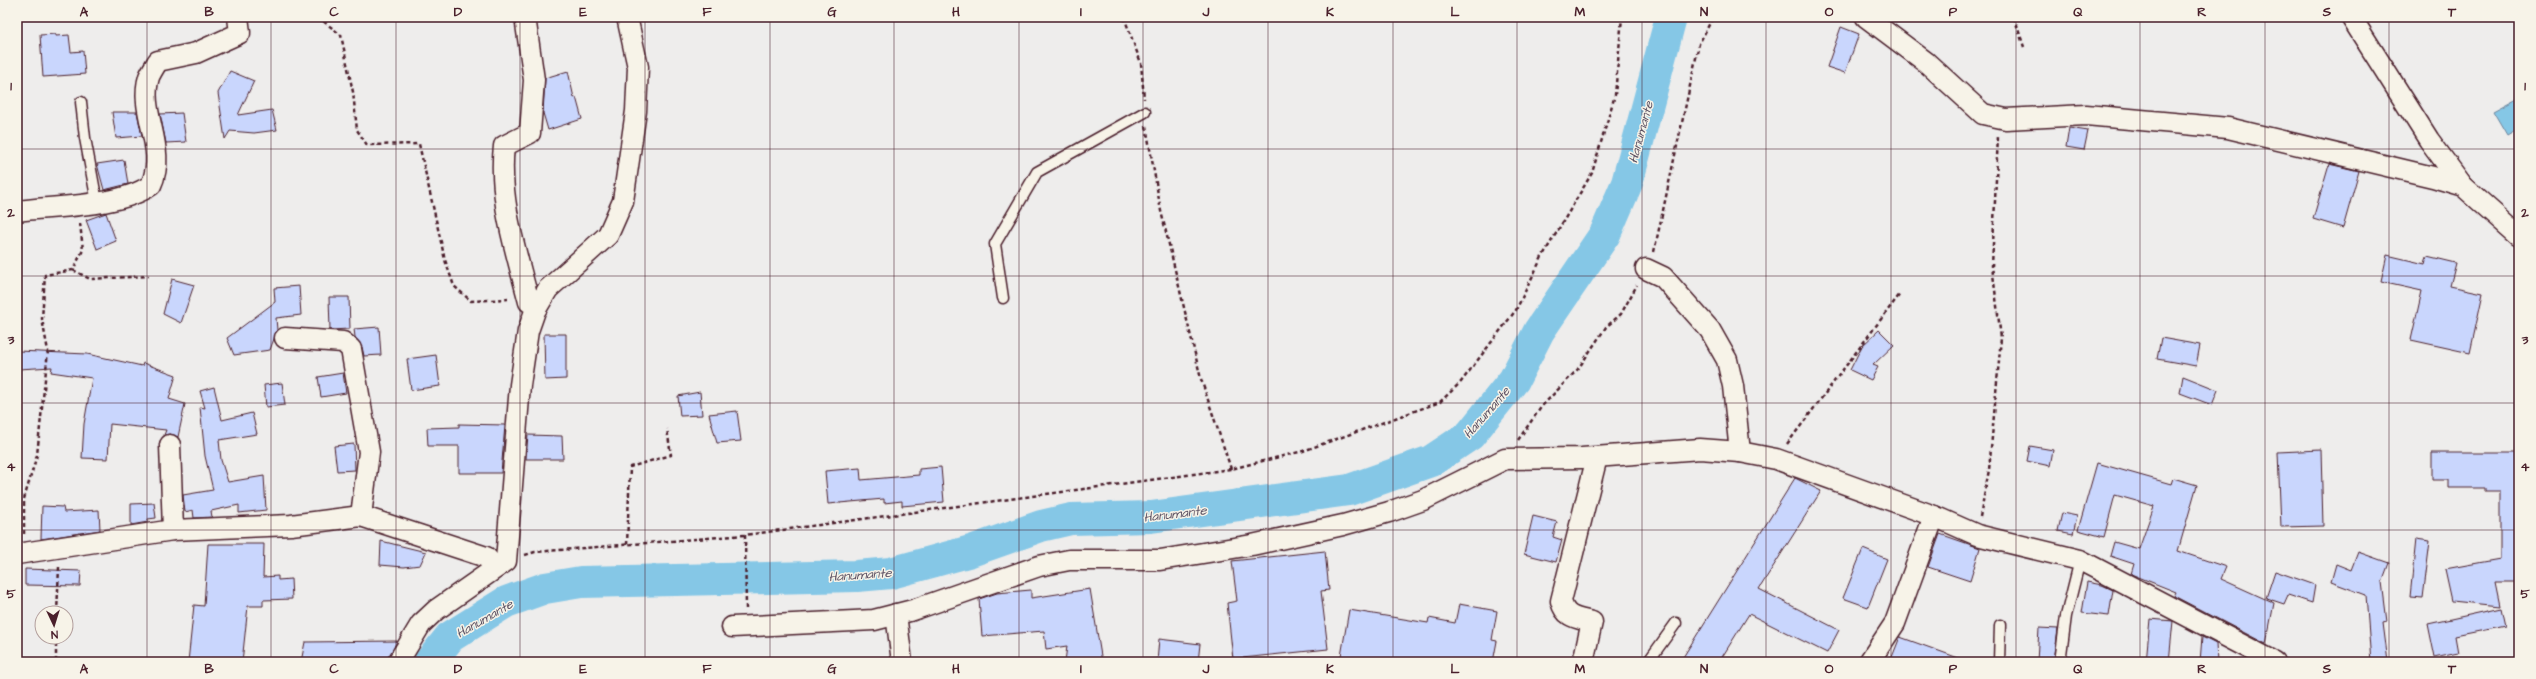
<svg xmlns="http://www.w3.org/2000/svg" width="2536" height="679" viewBox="0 0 2536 679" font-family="'Architects Daughter',sans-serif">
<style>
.water{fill:#85c7e6;stroke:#6d849b}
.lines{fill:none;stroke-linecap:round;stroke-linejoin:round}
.river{stroke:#85c7e6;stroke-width:32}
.building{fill:#c9d6fd;stroke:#4a1f2b}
.lane-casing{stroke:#4a1f2b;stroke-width:13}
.street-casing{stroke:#4a1f2b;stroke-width:23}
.path{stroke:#4a1f2b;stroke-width:2.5;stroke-dasharray:4 3;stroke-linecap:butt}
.lane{stroke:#f7f3e8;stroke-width:10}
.street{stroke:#f7f3e8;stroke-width:20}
.grid{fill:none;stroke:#4a1f2b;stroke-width:1;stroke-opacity:0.55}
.labels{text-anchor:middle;stroke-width:3;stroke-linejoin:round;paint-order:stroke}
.water-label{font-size:13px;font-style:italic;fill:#5c5163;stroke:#f7f3e8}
.neatline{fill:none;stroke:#4a1f2b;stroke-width:1.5}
.grid-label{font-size:13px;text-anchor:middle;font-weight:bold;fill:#4a1f2b}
</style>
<rect width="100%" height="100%" fill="#eeedec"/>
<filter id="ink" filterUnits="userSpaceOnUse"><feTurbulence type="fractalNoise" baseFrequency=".025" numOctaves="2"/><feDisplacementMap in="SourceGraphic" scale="8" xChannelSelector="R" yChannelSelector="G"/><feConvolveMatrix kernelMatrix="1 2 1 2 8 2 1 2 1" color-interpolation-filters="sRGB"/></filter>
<g filter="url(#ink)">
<path class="water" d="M2519,97V128L2507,135L2493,111Z"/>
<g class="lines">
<path class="river" d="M430,662L450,637L506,602L545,588L581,582L857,576L891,573L971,551L1041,526L1071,519L1151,517L1349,490L1431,461L1470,435L1514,380L1539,331L1605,234L1627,183L1671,17"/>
</g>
<g class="building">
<path d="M1841,27L1859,34L1845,73L1827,67Z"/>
<path d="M56,34V36L69,35L71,52L83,51L85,74L43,77L40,35Z"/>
<path d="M230,71L254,81L238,115L272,110L277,130L254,133L230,131L225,139L218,93Z"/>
<path d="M568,71L574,98L576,97L582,119L548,130L543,113L545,78Z"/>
<path d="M112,112H137L142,136L116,138Z"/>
<path d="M182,113L186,142L166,143L160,114Z"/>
<path d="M2069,128L2088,131L2084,150L2066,147Z"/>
<path d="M124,160L128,184L104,190L97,164Z"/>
<path d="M2329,164L2359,171L2343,228L2313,219Z"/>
<path d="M106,213L116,241L97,249L86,220Z"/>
<path d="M2387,255L2425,264L2427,256L2456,263L2450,286L2483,293L2470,353L2411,340L2422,291L2381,282Z"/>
<path d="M172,279L194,285L181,323L163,314Z"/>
<path d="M299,286L301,315L276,318L277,330L270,350L234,355L227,338L275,302L274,288Z"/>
<path d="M329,297H349L350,329L330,330Z"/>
<path d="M379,327L381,355L364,356L362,347L355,337L354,329Z"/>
<path d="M1879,330L1894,345L1873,365L1878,367L1871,380L1850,370L1862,346Z"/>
<path d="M544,334H566V379L545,380Z"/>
<path d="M2161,338L2200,345L2196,366L2157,359Z"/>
<path d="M18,351L87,354L142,366L143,363L176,375L169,399L185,404L178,437L170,434L164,435L166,430L110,424L108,459L82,458L84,424L92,378L51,372L52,367L19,369Z"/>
<path d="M436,355L440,386L411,390L407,359Z"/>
<path d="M343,373L346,393L321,397L318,377Z"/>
<path d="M2183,376L2218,390L2212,405L2180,393Z"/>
<path d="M282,383L285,405L266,407L264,385Z"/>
<path d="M214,387L222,420L252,413L257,434L219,440L221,460L228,482L264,476L266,510L239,513V505L211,511L212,517L194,518L193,510L185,512L183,495L213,490L205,456L200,407L205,408L200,391Z"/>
<path d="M700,392L702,415L680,416L678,396Z"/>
<path d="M737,411L741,441L717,443L709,414Z"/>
<path d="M459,424L505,425L501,473H459V446H428L427,428L459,427Z"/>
<path d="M528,435L562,436L563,459H526Z"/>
<path d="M354,444L355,470L337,471L334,446Z"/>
<path d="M2030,446L2053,450L2050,466L2027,461Z"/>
<path d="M2321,450L2323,526L2281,527L2278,452Z"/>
<path d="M2432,453H2519V582H2495L2500,606L2452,601L2445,569L2500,559V491H2484V488H2449V480H2432Z"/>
<path d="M2097,463L2171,484L2173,478L2197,485L2178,551L2226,567L2221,579L2274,603L2266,644L2174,596L2176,592L2131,574L2134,564L2110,556L2114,542L2139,549L2154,506L2115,495L2104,537L2078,530Z"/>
<path d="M941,467L944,502L902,506V501L884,503V499L828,504L825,471L860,468L861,480L919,475V469Z"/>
<path d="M1795,478L1821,491L1759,589L1839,630L1827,653L1749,614L1719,662H1680Z"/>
<path d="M154,503L156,518L148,519V522L131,525V504Z"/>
<path d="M42,506L63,507L64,512L99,510L100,530L41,539Z"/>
<path d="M2062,513L2077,516L2073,534L2058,531Z"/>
<path d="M1533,516L1557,522L1553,537L1562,540L1556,562L1524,554Z"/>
<path d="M1940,534L1980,548L1970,581L1928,567Z"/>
<path d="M2416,539L2430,541L2423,598L2410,597Z"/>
<path d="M381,541L426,552L420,565L404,567L380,565Z"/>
<path d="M208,544H264L263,577L278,576V580L291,579L292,599L263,600V606H248L242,662H188L194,605L204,606Z"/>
<path d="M1863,549L1887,559L1868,607L1843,598Z"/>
<path d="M1325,551L1329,590L1321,591L1328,649L1233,659L1227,603L1237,601L1232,561Z"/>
<path d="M2358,552L2389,563L2382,582L2387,622L2383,623L2388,662H2371L2366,595L2331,582L2336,564L2351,570Z"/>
<path d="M25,569L81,571L80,586L25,585Z"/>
<path d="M2275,571L2315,585L2312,603L2288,595L2284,604L2266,598Z"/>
<path d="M2087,582L2102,585L2113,590L2109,616L2082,613Z"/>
<path d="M1090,589L1102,662H1065L1067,646L1046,649L1044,631L982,636L979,599L997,593L1031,590V598Z"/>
<path d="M1459,604L1497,611L1492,640L1497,641L1493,662H1340L1349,610L1428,623L1429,618L1455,623Z"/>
<path d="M2501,608L2505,626L2455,636L2458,653L2435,658L2428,624Z"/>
<path d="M2150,619L2173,621L2169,662H2146Z"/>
<path d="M2039,628L2058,629L2054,662H2037Z"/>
<path d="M1900,637L1964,660V662H1890Z"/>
<path d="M2202,637L2216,644L2217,662H2200Z"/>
<path d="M1159,639L1200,644L1198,662H1157Z"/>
<path d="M397,641L387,662H301L305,642Z"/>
</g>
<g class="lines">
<defs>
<g id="lane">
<path d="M81,102L85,138L97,202"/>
<path d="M1003,298L995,244L1037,172L1145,112"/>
<path d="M1648,662L1676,623"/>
<path d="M1999,662L2000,625"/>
<path d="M2060,662L2066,616L2080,560"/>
</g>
<g id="street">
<path d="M525,17L534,80L530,133L504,146C498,198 516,251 529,302"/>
<path d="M1866,17L1926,62L1983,114L2006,119L2086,115L2228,128L2433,177L2463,186"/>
<path d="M2351,17L2429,140L2463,186L2519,236"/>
<path d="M17,211C54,206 121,207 151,185C168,149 138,112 149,77C151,72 155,66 158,61L196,53L240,33L238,17"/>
<path d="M1646,269L1663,277L1710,330L1727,360L1733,386L1740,452L1776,459L1934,516L1977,535L2080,560L2275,662"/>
<path d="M285,338L343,342L351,349L369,452L361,516"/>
<path d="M170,445L173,530"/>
<path d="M17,554L173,530L291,525L361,516L486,557L495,567"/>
<path d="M896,614L902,662"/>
<path d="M732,627L874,620L913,610L1039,566L1069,560H1160L1252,545L1343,525L1389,512L1423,500L1505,459L1582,458L1700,449L1740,452"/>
<path d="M398,662L421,624L436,610L506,561L520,385L528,331L535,311L548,289L608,235L623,201L636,111L638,67L627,17"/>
<path d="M1583,662L1592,622C1577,618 1565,618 1561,601L1595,465L1594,458"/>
<path d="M1869,662L1895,623L1934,516"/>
</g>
</defs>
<use href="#lane" class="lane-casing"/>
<use href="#street" class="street-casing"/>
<g class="path">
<path d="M318,17L341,35L353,92L357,130L367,145L419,144L445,260L454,286L471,301L508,299"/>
<path d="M1124,17L1141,63L1144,99"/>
<path d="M2014,17L2024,47"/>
<path d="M1146,126L1161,211L1201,379L1231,469"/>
<path d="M1654,252L1699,44L1713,17"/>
<path d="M73,270L90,279L149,276"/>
<path d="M1518,440L1542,406L1578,369L1606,327L1621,314L1637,285"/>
<path d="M1787,444L1900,294"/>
<path d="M1980,517L1989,470L2001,338L1992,266L1998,136"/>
<path d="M24,534V499L37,455L48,351L42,319L45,275L73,270L83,250L80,223"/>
<path d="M745,535L746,609"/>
<path d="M627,545L630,467L671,455L667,429"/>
<path d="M525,555L535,552L745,535L1231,469L1303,451L1440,402L1461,382L1516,310L1542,257L1592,173L1615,95L1622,17"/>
<path d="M57,613L59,567"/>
<path d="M56,662V637"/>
</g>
<use href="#lane" class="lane"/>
<use href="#street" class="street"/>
</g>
</g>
<path class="grid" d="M147,17V662M271,17V662M396,17V662M520,17V662M645,17V662M770,17V662M894,17V662M1019,17V662M1143,17V662M1268,17V662M1393,17V662M1517,17V662M1642,17V662M1766,17V662M1891,17V662M2016,17V662M2140,17V662M2265,17V662M2389,17V662M17,149H2519M17,276H2519M17,403H2519M17,530H2519"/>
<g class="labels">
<g class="water-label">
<text transform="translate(1640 132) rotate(-75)" y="5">Hanumante</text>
<text transform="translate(1486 412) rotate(-49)" y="5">Hanumante</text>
<text transform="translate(1175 513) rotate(-7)" y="5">Hanumante</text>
<text transform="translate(860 574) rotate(-4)" y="5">Hanumante</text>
<text transform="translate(484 618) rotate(-30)" y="5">Hanumante</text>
</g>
</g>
<rect width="2536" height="679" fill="none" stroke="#f7f3e8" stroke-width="44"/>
<g transform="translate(54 625) rotate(176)"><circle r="19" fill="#f7f3e8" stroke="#b29e9c"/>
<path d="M0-3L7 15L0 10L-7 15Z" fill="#4a1f2b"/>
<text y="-6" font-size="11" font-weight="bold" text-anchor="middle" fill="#4a1f2b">N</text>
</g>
<rect x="22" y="22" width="2492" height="635" class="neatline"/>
<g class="grid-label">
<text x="84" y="16">A</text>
<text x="209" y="16">B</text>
<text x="334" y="16">C</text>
<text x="458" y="16">D</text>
<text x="583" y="16">E</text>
<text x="707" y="16">F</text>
<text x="832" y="16">G</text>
<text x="956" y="16">H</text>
<text x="1081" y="16">I</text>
<text x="1206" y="16">J</text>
<text x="1330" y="16">K</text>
<text x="1455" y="16">L</text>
<text x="1580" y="16">M</text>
<text x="1704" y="16">N</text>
<text x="1829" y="16">O</text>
<text x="1953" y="16">P</text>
<text x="2078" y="16">Q</text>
<text x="2202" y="16">R</text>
<text x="2327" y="16">S</text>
<text x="2452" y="16">T</text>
<text x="11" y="90">1</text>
<text x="2525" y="90">1</text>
<text x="11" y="217">2</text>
<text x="2525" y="217">2</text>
<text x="11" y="344">3</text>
<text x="2525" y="344">3</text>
<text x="11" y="471">4</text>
<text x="2525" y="471">4</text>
<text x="11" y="598">5</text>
<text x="2525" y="598">5</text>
<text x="84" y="673">A</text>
<text x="209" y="673">B</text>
<text x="334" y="673">C</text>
<text x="458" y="673">D</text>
<text x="583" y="673">E</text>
<text x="707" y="673">F</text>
<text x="832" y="673">G</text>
<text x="956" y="673">H</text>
<text x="1081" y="673">I</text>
<text x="1206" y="673">J</text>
<text x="1330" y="673">K</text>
<text x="1455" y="673">L</text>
<text x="1580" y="673">M</text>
<text x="1704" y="673">N</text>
<text x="1829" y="673">O</text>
<text x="1953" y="673">P</text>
<text x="2078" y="673">Q</text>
<text x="2202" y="673">R</text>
<text x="2327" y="673">S</text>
<text x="2452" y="673">T</text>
</g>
</svg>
